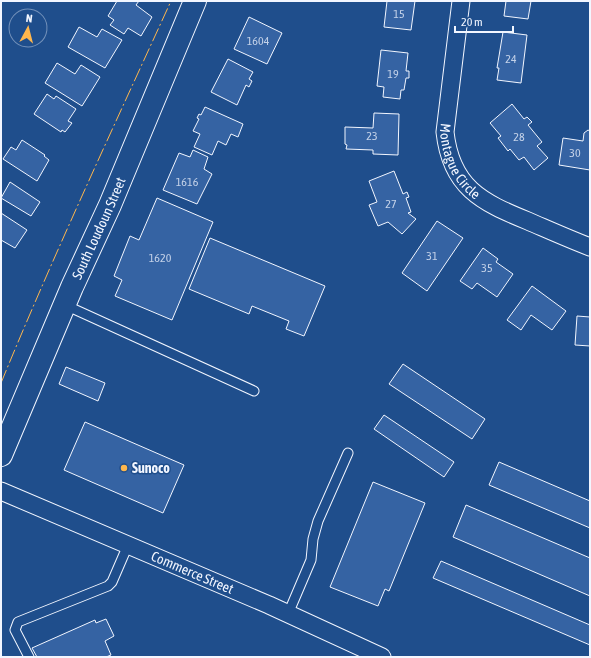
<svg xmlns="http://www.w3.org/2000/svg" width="591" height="658" viewBox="0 0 591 658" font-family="'Asap Condensed',sans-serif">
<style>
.building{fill:#3563a3;stroke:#f2f6ff}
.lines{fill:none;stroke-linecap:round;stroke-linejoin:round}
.service-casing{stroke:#f2f6ff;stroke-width:11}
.minor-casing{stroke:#f2f6ff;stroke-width:19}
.tertiary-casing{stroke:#f2f6ff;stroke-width:24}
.service{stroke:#1f4e8c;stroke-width:9}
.minor{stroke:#1f4e8c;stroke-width:17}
.tertiary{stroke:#1f4e8c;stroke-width:22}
.power{stroke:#ffb74d;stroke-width:1;stroke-dasharray:14 3 2 3;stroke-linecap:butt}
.poi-dot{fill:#ffb74d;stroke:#1f4e8c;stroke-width:1.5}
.labels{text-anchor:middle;stroke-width:3;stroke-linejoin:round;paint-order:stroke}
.number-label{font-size:12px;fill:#c3d1e8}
.street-label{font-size:14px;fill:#f2f6ff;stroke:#1f4e8c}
.poi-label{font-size:14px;font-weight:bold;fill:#f2f6ff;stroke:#1f4e8c;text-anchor:start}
</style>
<rect width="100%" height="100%" fill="#1f4e8c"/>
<g class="building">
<path d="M117,1H139L136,5L152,17L141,36L128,28L124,34L110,25L114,20L108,16Z"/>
<path d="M387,1H415L411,30L384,27Z"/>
<path d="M506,1H531L528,19L504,16Z"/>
<path d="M249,17L282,33L267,64L234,49Z"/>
<path d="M79,27L97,37L102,29L122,40L105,68L68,47Z"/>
<path d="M503,32L527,35L521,83L497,80L499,68H497Z"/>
<path d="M381,50L408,53L406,71H409V78H406L404,90H401L400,99L383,97L384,87L377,86Z"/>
<path d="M228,59L253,72L249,79L252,81L249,87L246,85L237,105L211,92Z"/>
<path d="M57,63L75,74L81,65L100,77L82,106L45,83Z"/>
<path d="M47,94L54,99L56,96L76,109L68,121L72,123L65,132L62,130L61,132L34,114Z"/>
<path d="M512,104L524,119L527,117L532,122L528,125L542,142L537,146L548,158L534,170L524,157L519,160L510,149L508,151L498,138L501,136L490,123Z"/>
<path d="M205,107L243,124L238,137L231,134L226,145L218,141L212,155L194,147L200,134L193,131L199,119L197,118L199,114L201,115Z"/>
<path d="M374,113L399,114L398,155L373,154V150L346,149L347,145L345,144V127L373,128Z"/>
<path d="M588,130L590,131V170L559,165L563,138L583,141L584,133Z"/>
<path d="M22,140L45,155L44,156L49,160L37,181L3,159L11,147L16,150Z"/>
<path d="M193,150L208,157L204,169L212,174L197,204L163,190L179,153L190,157Z"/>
<path d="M394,171L403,194L407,192L409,197L406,198L411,212L408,213L416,219L402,234L388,222L378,226L369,205L377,202L369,181Z"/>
<path d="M10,182L40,202L31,216L1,198Z"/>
<path d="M157,198L213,222L172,320L115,296L122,280L114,276L130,236L139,240Z"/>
<path d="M1,213L27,230L15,248L1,240Z"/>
<path d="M437,221L463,238L427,291L402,273Z"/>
<path d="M210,238L325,286L304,336L286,329L289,321L252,306L249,314L189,289Z"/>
<path d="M483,248L498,259L496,262L513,274L497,297L477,283L472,289L460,281Z"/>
<path d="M532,286L566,311L552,330L531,315L521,330L507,320Z"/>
<path d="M577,316L590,317V346L575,345Z"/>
<path d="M403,364L485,419L472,439L389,384Z"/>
<path d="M66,367L105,383L98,401L59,384Z"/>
<path d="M384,415L454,462L444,477L374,429Z"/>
<path d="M85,422L184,465L163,513L64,470Z"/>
<path d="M499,462L590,501V528L489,485Z"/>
<path d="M373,482L425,503L389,591L385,589L378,606L330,587Z"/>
<path d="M466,505L590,558V596L453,537Z"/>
<path d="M441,561L590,625V645L433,578Z"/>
<path d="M106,619L114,636L105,641L111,655L106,657H37L32,648L95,620L96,623Z"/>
</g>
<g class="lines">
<defs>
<g id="service">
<path d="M65,305L254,391"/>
<path d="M288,614L311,560L313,539L318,521L348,453"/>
<path d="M29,657L15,630L18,622L108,586L112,582L128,545"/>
</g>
<g id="minor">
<path id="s1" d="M461,1L445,132C451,187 481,202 528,221C549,230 569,239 590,247"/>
<path id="s2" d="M1,491L269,605L382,657"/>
</g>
<g id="tertiary">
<path id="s3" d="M1,455L72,287L110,205L195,1"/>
</g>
</defs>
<use href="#service" class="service-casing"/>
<use href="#minor" class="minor-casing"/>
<use href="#tertiary" class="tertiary-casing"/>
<use href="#service" class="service"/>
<use href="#minor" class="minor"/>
<use href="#tertiary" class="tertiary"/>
<path class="power" d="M1,383C54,254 113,128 171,1"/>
</g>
<circle class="poi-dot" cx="124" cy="468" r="4"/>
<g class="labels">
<g class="number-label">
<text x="399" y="18">15</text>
<text x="258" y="45">1604</text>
<text x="511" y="63">24</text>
<text x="393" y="78">19</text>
<text x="372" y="140">23</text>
<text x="519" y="141">28</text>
<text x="575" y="157">30</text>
<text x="187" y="186">1616</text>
<text x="391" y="208">27</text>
<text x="432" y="260">31</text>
<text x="160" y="262">1620</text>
<text x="487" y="272">35</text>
</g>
<g class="street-label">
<text dy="5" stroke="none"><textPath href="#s1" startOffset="165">Montague Circle</textPath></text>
<text dy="5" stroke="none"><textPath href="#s3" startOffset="247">South Loudoun Street</textPath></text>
<text dy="5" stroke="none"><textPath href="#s2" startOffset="208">Commerce Street</textPath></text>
</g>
<g class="poi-label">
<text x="132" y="473">Sunoco</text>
</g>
</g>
<rect width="591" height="658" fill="none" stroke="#f2f6ff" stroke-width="4"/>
<g transform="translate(28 28) rotate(7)"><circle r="19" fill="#1f4e8c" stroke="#7391ba"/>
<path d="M0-3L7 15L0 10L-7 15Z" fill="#ffb74d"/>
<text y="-6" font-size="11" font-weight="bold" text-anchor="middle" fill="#f2f6ff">N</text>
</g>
<path d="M455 26v6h58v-6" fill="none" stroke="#f2f6ff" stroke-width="2"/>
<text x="461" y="26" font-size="12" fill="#f2f6ff" stroke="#1f4e8c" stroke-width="3" paint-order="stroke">20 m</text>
</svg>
